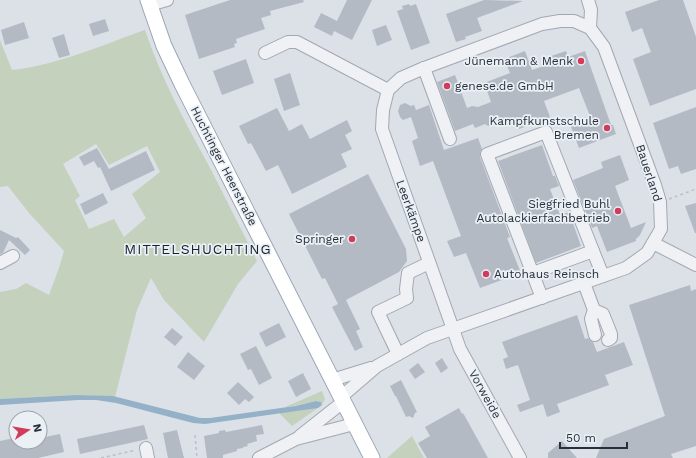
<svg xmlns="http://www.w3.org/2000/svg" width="696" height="458" viewBox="0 0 696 458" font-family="'Work Sans',sans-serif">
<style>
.green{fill:#c3d1bd;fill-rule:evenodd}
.water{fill:#95b1c8}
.building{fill:#b3bac4}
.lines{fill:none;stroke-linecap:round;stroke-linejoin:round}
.minor-casing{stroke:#a2a8b1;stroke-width:14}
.major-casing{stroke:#9ba6b3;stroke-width:17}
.path{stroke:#bbbfc5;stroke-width:1.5;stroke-dasharray:3 3;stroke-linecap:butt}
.minor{stroke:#eff1f5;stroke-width:12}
.major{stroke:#fff;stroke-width:15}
.poi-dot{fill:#d13c5b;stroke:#ebf0f5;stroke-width:1.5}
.labels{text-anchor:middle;stroke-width:3.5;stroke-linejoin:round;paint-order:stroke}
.poi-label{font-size:12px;fill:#26303d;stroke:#ebf0f5;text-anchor:end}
.street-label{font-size:12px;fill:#26303d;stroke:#ebf0f5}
.quarter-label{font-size:14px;letter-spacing:1px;fill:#18212e;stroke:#ebf0f5}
</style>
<rect width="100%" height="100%" fill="#dce1e7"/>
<g class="green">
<path d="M145,30C161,78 185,122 209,166C225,197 241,229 257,261L238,284L204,342L164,300L151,278L137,310L115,397L75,395L0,399V292L16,289L26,283L49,295L59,268L64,251L29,213L8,186L0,187V40L12,70C58,65 102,45 145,30ZM96,144L109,165L147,146L160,172L132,194L146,218L124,237L114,219L89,229L75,200L80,196L63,164Z"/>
<path d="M322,391L325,399L322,405L321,402L316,401L283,408Z"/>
<path d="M315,408H318L292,426L279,413Z"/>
<path d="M412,436L424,458H387Z"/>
</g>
<path class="water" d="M75,395L113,396L200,418H210L295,406L316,401L321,402L322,405L318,408L205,424L193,423L116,403L96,400H78L0,405V399Z"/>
<g class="building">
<path d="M230,0H303L304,2L270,11L271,15L261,18L265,29L236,39L237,43L234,44L235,47L199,59L185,15Z"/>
<path d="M347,0H372L352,40L334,31L332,36L314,27L321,13L337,21Z"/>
<path d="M484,0L523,1L477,18L482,31L465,37L466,39L456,42L446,14Z"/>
<path d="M659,0H683L696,37V89L650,106L633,59L651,52L642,28L632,32L625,12Z"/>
<path d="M409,4L410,6L416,4L430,43L411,50L397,11L403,9L402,6Z"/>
<path d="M105,19L109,31L93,36L89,24Z"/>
<path d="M24,22L29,38L5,45L1,30Z"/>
<path d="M386,25L392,40L377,46L372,30Z"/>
<path d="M64,34L70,55L59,58L52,38Z"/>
<path d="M525,51L532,70L550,64L548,57L566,51L568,57L585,51L611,125H613L616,134L579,148L570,124L590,116L579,88L544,101L550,117L519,129L514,117L502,121L500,126L498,124L488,126L485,124L475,128L473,124L455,131L437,82L455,75L467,108L472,106L478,107L491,102L484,83L510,73L504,59Z"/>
<path d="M246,59L254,83L222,95L213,71Z"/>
<path d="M290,73L300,105L284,111L274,79Z"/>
<path d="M405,103L411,106L414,105L416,110L429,105L444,150L478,138L482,149L480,152V157L510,237L507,238L521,273L480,288L466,253L454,257L447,241L461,236L433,161L420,166L412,141L418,138L411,117L403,120L400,117L398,111L400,105Z"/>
<path d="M696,107V169L681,174L678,166L669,169L653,123Z"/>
<path d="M277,108L289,131L302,124L310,139L347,120L352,131L345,135L352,149L341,154L347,167L292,194L278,165L266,171L251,143L248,144L239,126Z"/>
<path d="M542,145L553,176H555L559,186L550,189L560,215L569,212L581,246L536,263L498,161Z"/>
<path d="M97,148L109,169L146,151L155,170L111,191L100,167L98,168L94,161L84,166L79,157Z"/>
<path d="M620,155L629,180L615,186L631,228L646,222L640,235L636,239V241L607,252L597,226L592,228L573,180L603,168L601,162Z"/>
<path d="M368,174L406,249L407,261L399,272L346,300L360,329L356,331L363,347L355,351L332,307L338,304L325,278L322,279L289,214Z"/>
<path d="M103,193L108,203L85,215L80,204Z"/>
<path d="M696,203V233H695L685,206Z"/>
<path d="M0,230L16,238L18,237L30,250L25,255L9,240L3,253L0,254Z"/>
<path d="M690,285L691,291L696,289V446L671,454L673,458H596L604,439L665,416L629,305Z"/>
<path d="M577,315L585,339L588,338L593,342L597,352L624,342L633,365L605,375L609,385L557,404L560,412L547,417L543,404L520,412L517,405L530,400L518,365L506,369L503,359L508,357L502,342Z"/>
<path d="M279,323L286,337L266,347L259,333Z"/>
<path d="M172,328L183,337L175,346L164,337Z"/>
<path d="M256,346L272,378L259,385L251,369L248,370L240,354Z"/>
<path d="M188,352L205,366L194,380L177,367Z"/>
<path d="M442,358L448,368L441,373L435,363Z"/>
<path d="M418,363L425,372L415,379L409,370Z"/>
<path d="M303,373L311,389L296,397L288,381Z"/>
<path d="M401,380L417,412L415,413L413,418L409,416L406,417L396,396H395L390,386Z"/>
<path d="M238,382L254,397L249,402L245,399L239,405L227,393Z"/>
<path d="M459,408L462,414L463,413L488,458H427L418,443L430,436L425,427Z"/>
<path d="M144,425L148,439L80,454L77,439Z"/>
<path d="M262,425L264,434L256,435L257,441L247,444L248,446L243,447V448L237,449V451L223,455V458H207L204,436L219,433V431L225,430L226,432Z"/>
<path d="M177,430L184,458H168L163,433Z"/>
<path d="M60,434L64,452L38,458H0V441L14,438L16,442H40V438Z"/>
<path d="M562,441L577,458H548V453Z"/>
</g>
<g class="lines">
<defs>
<g id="minor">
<path d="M149,5L167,0"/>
<path d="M265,53L288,42H297L388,90"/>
<path d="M424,68L450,139"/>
<path d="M653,243L696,265"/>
<path d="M593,251L603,276"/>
<path d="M0,263L13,256"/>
<path d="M533,273L593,251L546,132L487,154L542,298"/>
<path d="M584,283L594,310L603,314L611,334V338L608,340"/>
<path d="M594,310L591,319L595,335"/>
<path d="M398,354L378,312L407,298L406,289L408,273L429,263"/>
<path d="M332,380L371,368"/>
<path d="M341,397L377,366L427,338L626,268L647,253L661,229L660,202L655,185L604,47L590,28L591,10L588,0"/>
<path d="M300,436L343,402"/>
<path d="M146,448L148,458"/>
<path d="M259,458L296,439L354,424"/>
<path d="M520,458L460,349L382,129L383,110L388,90L401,78L424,68L542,24L560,21H574L590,28"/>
</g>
<path id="major" d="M148,0L164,46L182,84L372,458"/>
</defs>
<use href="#minor" class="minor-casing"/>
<use href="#major" class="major-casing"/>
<g class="path">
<path d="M669,199L696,189"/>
<path d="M195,435L197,458"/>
<path d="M101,458L136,450"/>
</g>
<use href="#minor" class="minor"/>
<use href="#major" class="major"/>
</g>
<g class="poi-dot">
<circle cx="581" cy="61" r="4"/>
<circle cx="447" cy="86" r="4"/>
<circle cx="607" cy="128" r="4"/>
<circle cx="618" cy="211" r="4"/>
<circle cx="352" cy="239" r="4"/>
<circle cx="486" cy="274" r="4"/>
</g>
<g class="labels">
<g class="poi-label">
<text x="573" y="65">Jünemann &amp; Menk</text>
<text x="455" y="90" text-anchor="start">genese.de GmbH</text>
<text x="599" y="125">Kampfkunstschule<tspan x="599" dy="14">Bremen</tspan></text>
<text x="610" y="208">Siegfried Buhl<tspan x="610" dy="14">Autolackierfachbetrieb</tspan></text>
<text x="344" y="243">Springer</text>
<text x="494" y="278" text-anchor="start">Autohaus Reinsch</text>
</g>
<g class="street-label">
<text transform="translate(224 166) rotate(63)" y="4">Huchtinger Heerstraße</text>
<text transform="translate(649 173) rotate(72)" y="4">Bauerland</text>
<text transform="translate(411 211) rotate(70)" y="4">Leerkämpe</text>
<text transform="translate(485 394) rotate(61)" y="4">Vorweide</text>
</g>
<g class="quarter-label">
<text x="198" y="254">MITTELSHUCHTING</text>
</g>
</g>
<g transform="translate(28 430) rotate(78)"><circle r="19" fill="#ebf0f5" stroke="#9ca3ab"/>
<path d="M0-3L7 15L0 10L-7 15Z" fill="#d13c5b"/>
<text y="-6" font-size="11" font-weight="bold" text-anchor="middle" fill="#26303d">N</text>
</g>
<path d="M560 442v6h67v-6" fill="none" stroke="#26303d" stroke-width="2"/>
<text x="566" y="442" font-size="12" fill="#26303d" stroke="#ebf0f5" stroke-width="3" paint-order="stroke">50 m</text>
</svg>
